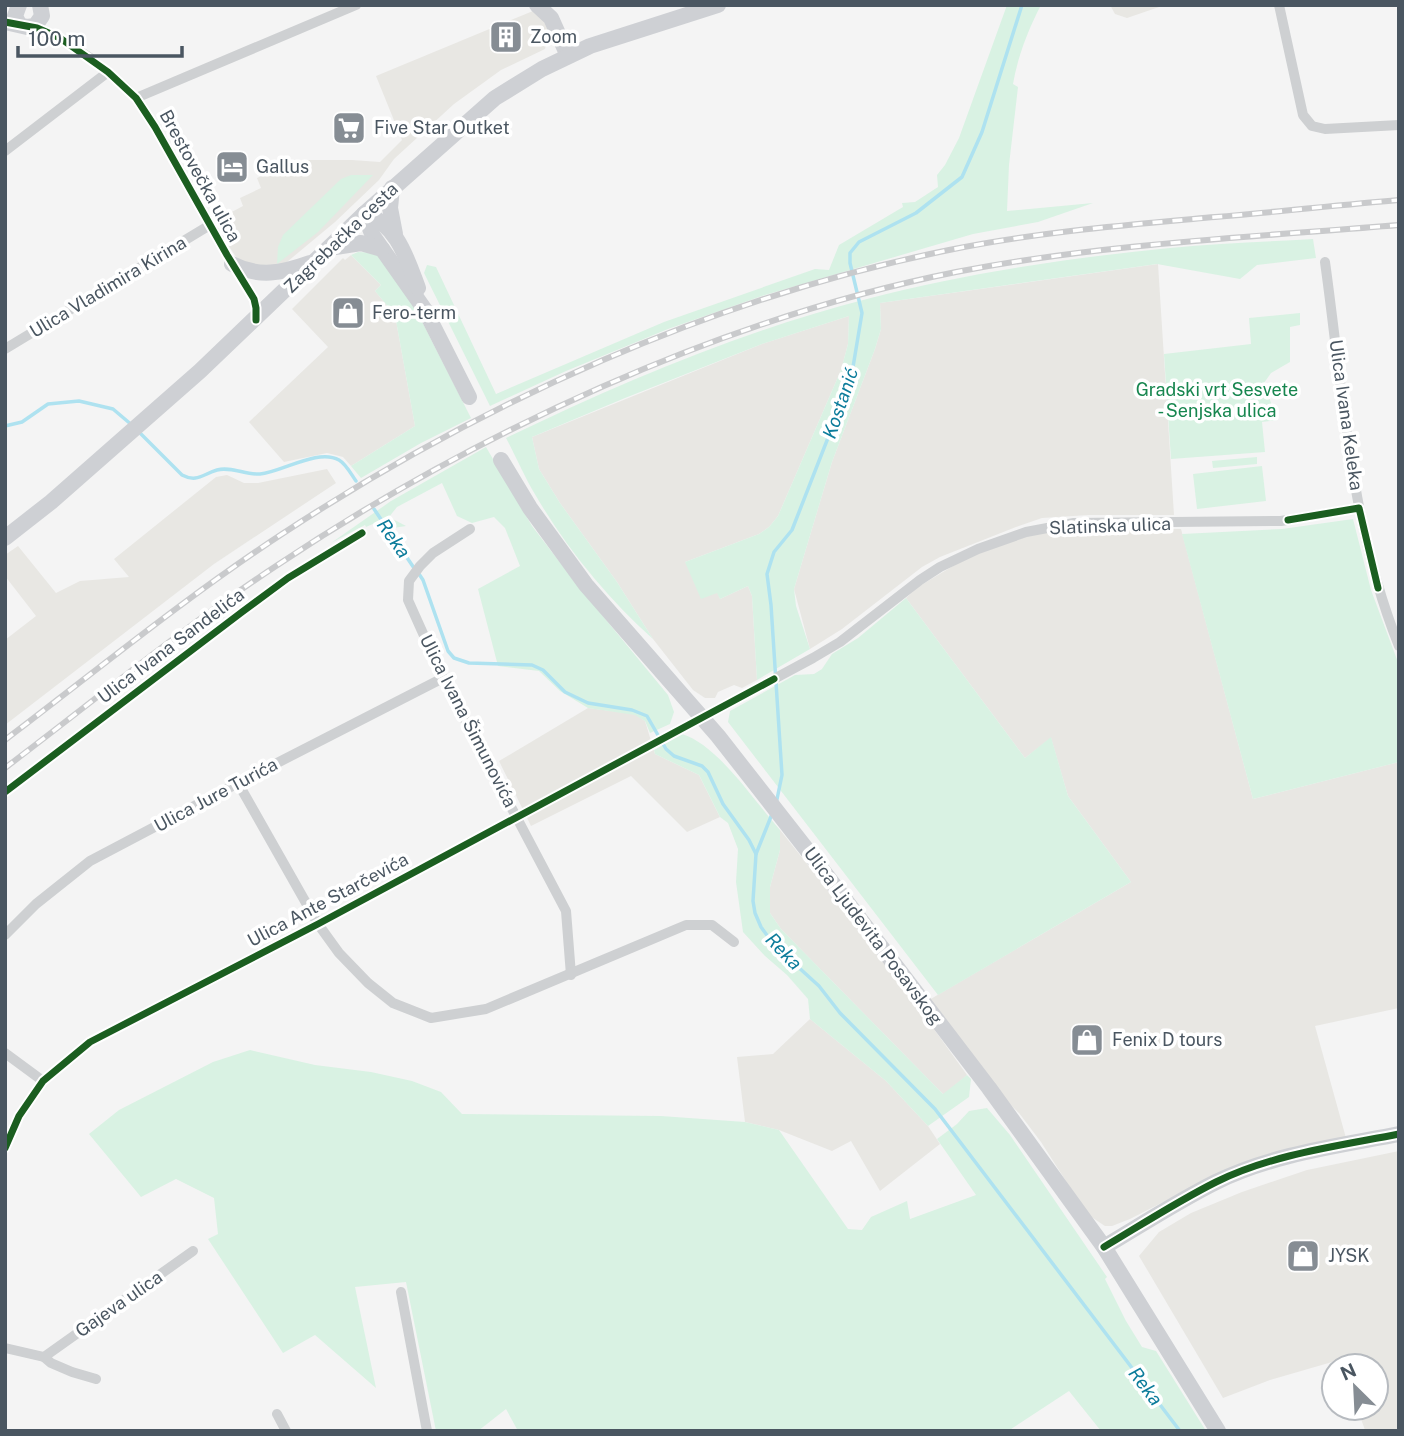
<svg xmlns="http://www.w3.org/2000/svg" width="1404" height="1436" viewBox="0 0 1404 1436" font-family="'Public Sans',sans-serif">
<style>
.commercial{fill:#e8e7e3}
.green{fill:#d9f2e3}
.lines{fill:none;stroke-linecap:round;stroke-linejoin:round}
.stream{stroke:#aee2f0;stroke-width:3.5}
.street{stroke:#ced0d2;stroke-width:10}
.secondary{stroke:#ced0d4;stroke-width:16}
.rail-casing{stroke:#c9cacc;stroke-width:6}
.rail{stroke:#fff;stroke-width:3.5;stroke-dasharray:10;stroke-linecap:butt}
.cycleway-casing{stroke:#fff;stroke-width:11}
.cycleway{stroke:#1b5e20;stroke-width:7}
.labels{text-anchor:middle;stroke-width:7;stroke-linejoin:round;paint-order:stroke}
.poi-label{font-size:18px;fill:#4a5661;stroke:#fff;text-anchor:start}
.street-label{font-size:18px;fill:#4a5661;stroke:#fff}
.park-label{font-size:18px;fill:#17864f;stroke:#fff}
.water-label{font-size:19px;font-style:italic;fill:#0c7c9b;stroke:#fff}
</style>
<rect width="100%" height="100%" fill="#f4f4f4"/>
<g class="commercial">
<path d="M1110,5H1165L1127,18L1115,14Z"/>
<path d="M533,11L543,19L549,32L545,49L501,70L454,104L394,159L379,180L335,222L287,262L274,268L240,263L213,222L243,206L240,198L261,188L257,178L295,160H352L380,162L402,140L376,76Z"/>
<path d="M351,255L381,285L375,291L395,315L415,426L351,466L343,457L327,453L284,462L249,422L328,347L292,309L343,258L345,260Z"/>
<path d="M1158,264L1174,515H1089L1042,518L1016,527L940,557L922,567L842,629L810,649L794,589L832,462L875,349L881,329L880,303Z"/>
<path d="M849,316L848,344L841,370L778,516L769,527L759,534L685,562L718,593L720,599L748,586L752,596L757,680L742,688L734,685L718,692L715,698H705L693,690L653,639L617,582L560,503L539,469L532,437L762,344Z"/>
<path d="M327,469L336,483L214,564L5,725V640L36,616L5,576V555L18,546L56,593L80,581L129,577L114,559L216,477L227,475L244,483H258Z"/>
<path d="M1181,529L1253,799L1399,762V1008L1315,1026L1346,1138L1212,1177L1130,1219L1112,1226H1105L1087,1214L1041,1142L1019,1113L998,1093L929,1000L1131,882L1068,796L1051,738L1025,758L906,598L918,587L968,557L1031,535L1062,530Z"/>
<path d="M588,708L635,714L645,721L655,754L699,775L720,817L687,832L631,776L531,826L499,761Z"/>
<path d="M780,830L884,960L967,1075L944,1095L781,929L770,913V887L780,850Z"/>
<path d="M810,1019L886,1081L928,1126L940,1144L880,1191L851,1141L832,1151L779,1130L745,1122L737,1057L773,1054Z"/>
<path d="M1399,1151V1431H1364L1365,1430L1357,1408H1376V1366H1342L1339,1360L1270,1380L1223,1398L1139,1256L1159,1232L1191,1213L1242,1192L1307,1170Z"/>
</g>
<g class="green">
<path d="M1007,5H1041C1028,30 1018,56 1013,84L1018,87L1009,165L1007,211L1093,203L1038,222L973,234L765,295L668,329L566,371L490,406L424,273L427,265L436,267L496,394L664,322L815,269L829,270L839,245L903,207L902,203L915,202L938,187L937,175L945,165L959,138Z"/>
<path d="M351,175H373L318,232L277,264L278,247L283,235L341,179Z"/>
<path d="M1313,239L1316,258L1257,265L1240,279L1157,264L880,303L881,329L875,349L832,462L794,589L796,606L810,649L757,680L752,596L748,586L720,599L717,593L701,599L685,562L759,534L769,527L778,516L841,370L848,344L849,316L762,344L625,398L532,437L539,469L560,503L617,582L653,639C608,599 567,549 536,496C525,478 516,457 506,438C622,382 742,331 867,299C966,273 1069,258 1170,248C1218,243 1266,242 1313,239Z"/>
<path d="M358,252L378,253L407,292L471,418L421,443L361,478L351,466L415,426L395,315L375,291L381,285L351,255Z"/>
<path d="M1300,313V325L1290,327V362L1271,373L1264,383L1277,420L1262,422L1265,452L1171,459L1164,354L1251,344L1249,318Z"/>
<path d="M486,447L532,526L578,586L668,695L674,712L670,724L650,733L645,721L635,715L588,708L560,691L539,671L498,666L478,589L520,566L505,528L494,517L472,523L457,516L442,483L397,507L389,517L406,526L393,528L384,519L366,527L365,525L331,543L391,501Z"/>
<path d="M1257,457V464L1213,468L1212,461Z"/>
<path d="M1262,466L1266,501L1197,509L1193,474Z"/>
<path d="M1353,519L1371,590L1399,665V762L1253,799L1182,534L1282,529Z"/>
<path d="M906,598L1025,758L1051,737L1068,796L1131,882L938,995L728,722L730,711L795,675L814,674L822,669L832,654L858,638Z"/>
<path d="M682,734C718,745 754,801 780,830V850L770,887V913L781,929L943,1094L967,1075L971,1079L969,1097L928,1126L886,1081L810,1019L808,999L787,975L765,956L743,932L736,882L738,849L728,823L720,817L699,775L655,754L654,750Z"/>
<path d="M250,1050L315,1065L371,1072L412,1081L441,1092L462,1114L661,1116L745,1122L779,1130L848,1229L862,1230L871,1217L907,1201L910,1219L976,1195L937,1139L957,1124L969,1111L987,1108L1010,1135L1107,1277L1105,1279L1126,1321L1142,1347L1156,1351L1206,1431H1101L1069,1391L1008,1431H518L506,1409L478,1431H436L406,1282L355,1287L376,1388L315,1335L283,1353L208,1239L218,1234L214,1198L176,1179L141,1197L89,1134L119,1110L213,1062Z"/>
</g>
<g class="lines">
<g class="stream">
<path d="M5,426L22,422L48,404L79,401L113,409L133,426"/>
<path d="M138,431L182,475C197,483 203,474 217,470C230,466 246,475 260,474C282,472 318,448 339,460C346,464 351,474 356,481"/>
<path d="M374,509L414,568"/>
<path d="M419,574L423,580L448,651L454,658L469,663L532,665L543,670L565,692L588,703L632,710L647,716L666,749L674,756L702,766L708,772L723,804L749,840L756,854L753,901L755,913L761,927L774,945L819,986L840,1013L935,1109L1180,1431"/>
<path d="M776,804L782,775L771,605L767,574L774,552L792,530L851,379L862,313L850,263V253L859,242L916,213L962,177L982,132L1022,5"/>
<path d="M756,854L772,814"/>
</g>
<g class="street">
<path d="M1279,5L1303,115L1312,126L1325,129L1399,125"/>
<path d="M31,27L60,38L90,58L125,87L136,98L155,127L227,255L254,299L256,308V320"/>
<path d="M136,98L356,5"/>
<path d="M5,151L108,72"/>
<path d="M1325,262C1343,391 1350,525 1399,646"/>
<path d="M5,349L210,225"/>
<path d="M470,529L433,553L420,566L409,581L408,600L443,678L566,911L571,975"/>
<path d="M238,783L318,924L339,953L368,983L393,1003L431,1018L486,1009L686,925H712L734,942"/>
<path d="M5,792L242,612L288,578L362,533"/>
<path d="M5,935L36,904L90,861L238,783L443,678"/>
<path d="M5,1053L43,1081"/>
<path d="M5,1148L19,1116L43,1081L90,1042L318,924L813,658L840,642L920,580L940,567L978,549L1026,532L1074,523L1281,521L1359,508"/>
<path d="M401,1292L427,1431"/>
<path d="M5,1348L44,1357L51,1363L72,1372L96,1379"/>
<path d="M44,1357L193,1251"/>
<path d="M277,1414L286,1431"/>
</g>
<g class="secondary">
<path d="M19,5L15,16L19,24"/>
<path d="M537,5L551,18L568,56"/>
<path d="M5,22L27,27L35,26L42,16L40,5"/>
<path d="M392,188L390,208L395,234"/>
<path d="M364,214L373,236L425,310L469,397"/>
<path d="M364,214C397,223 407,259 418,288"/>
<path d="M329,248L361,243L382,249"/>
<path d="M232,264C259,278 282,273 310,263"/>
<path d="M501,460L530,508L586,585L718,736L804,846L989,1088L1104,1247L1218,1431"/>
<path d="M5,538L51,502L200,371L364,214L495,98L542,69L590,46L718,5"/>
<path d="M1104,1247C1141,1225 1178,1201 1216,1182C1273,1154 1338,1146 1399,1134"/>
</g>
<defs>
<g id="rail">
<path d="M5,740C96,671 186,597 282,534C483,402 712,298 949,250C1037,232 1126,225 1215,217C1277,212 1338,205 1399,200"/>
<path d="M5,768C95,700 182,628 276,566C475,433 720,319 956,272C1101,244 1252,237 1399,225"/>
</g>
</defs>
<use href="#rail" class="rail-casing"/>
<use href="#rail" class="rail"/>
<defs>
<g id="cycleway">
<path d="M5,22L37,28L60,38L108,72L136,98L155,127L227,255L254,299L256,308V320"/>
<path d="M1288,520L1359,508L1378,588"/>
<path d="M5,792L242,612L288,578L362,533"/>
<path d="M5,1148L19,1116L43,1081L90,1042L318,924L774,679"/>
<path d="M1104,1247C1141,1225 1178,1201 1216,1182C1273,1154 1338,1146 1399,1134"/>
</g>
</defs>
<use href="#cycleway" class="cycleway-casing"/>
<use href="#cycleway" class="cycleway"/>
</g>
<defs>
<symbol id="building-square" viewBox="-11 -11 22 22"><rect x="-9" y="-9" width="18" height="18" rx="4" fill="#868d94" stroke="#fff"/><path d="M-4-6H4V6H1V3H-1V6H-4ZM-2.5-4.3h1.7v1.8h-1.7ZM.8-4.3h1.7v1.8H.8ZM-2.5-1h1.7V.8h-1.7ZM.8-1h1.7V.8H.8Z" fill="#fff"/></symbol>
<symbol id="supermarket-square" viewBox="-11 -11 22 22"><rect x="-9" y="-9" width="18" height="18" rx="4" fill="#868d94" stroke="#fff"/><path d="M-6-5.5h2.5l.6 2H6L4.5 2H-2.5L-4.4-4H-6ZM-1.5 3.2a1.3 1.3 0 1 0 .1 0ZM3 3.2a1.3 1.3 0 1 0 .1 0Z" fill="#fff"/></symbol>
<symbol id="hotel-square" viewBox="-11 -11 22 22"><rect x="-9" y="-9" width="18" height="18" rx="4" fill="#868d94" stroke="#fff"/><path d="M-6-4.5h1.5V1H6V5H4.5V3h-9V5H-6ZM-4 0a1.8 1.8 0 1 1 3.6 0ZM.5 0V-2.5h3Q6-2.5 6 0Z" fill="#fff"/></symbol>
<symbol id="shop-square" viewBox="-11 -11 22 22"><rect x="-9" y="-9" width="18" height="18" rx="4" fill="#868d94" stroke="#fff"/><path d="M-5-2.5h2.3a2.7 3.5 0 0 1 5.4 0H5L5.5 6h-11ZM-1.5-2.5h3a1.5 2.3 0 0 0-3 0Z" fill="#fff"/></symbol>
</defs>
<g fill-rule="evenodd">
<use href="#building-square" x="487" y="18" width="38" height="38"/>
<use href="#supermarket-square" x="330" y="109" width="38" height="38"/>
<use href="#hotel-square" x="213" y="148" width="38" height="38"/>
<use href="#shop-square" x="329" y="294" width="38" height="38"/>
<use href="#shop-square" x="1068" y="1021" width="38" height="38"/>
<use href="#shop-square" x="1284" y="1237" width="38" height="38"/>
</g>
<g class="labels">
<g class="poi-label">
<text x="530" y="43">Zoom</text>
<text x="374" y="134">Five Star Outket</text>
<text x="256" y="173">Gallus</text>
<text x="372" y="319">Fero-term</text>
<text x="1112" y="1046">Fenix D tours</text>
<text x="1328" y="1262">JYSK</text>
</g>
<g class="street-label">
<text transform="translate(200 176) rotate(61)" y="6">Brestovečka ulica</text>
<text transform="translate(341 238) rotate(-44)" y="6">Zagrebačka cesta</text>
<text transform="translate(108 287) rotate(-31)" y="6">Ulica Vladimira Kirina</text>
<text transform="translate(1346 415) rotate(82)" y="6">Ulica Ivana Keleka</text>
<text transform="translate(1110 526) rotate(-2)" y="6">Slatinska ulica</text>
<text transform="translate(171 646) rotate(-37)" y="6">Ulica Ivana Sandelića</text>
<text transform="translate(468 721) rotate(63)" y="6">Ulica Ivana Šimunovića</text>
<text transform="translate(216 795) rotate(-28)" y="6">Ulica Jure Turića</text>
<text transform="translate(328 900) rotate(-28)" y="6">Ulica Ante Starčevića</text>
<text transform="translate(873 936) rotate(53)" y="6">Ulica Ljudevita Posavskog</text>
<text transform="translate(119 1304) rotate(-35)" y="6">Gajeva ulica</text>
</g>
<g class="park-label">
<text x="1217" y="396">Gradski vrt Sesvete<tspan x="1217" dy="21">- Senjska ulica</tspan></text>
</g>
<g class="water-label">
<text transform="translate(840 403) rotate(-71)" y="7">Kostanić</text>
<text transform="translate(394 538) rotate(55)" y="7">Reka</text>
<text transform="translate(784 951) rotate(46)" y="7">Reka</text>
<text transform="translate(1146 1386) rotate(53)" y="7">Reka</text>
</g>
</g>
<rect width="1404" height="1436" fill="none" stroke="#4a5661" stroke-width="14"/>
<g transform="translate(1355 1387) rotate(336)"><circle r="33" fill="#ffffff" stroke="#b7bbc0" stroke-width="2"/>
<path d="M0-5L12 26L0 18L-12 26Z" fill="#868d94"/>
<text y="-10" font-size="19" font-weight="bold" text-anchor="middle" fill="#4a5661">N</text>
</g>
<path d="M18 46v10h164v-10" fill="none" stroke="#4a5661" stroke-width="3.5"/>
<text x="28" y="46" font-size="21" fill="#4a5661" stroke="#ffffff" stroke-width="5" paint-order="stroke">100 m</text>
</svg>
